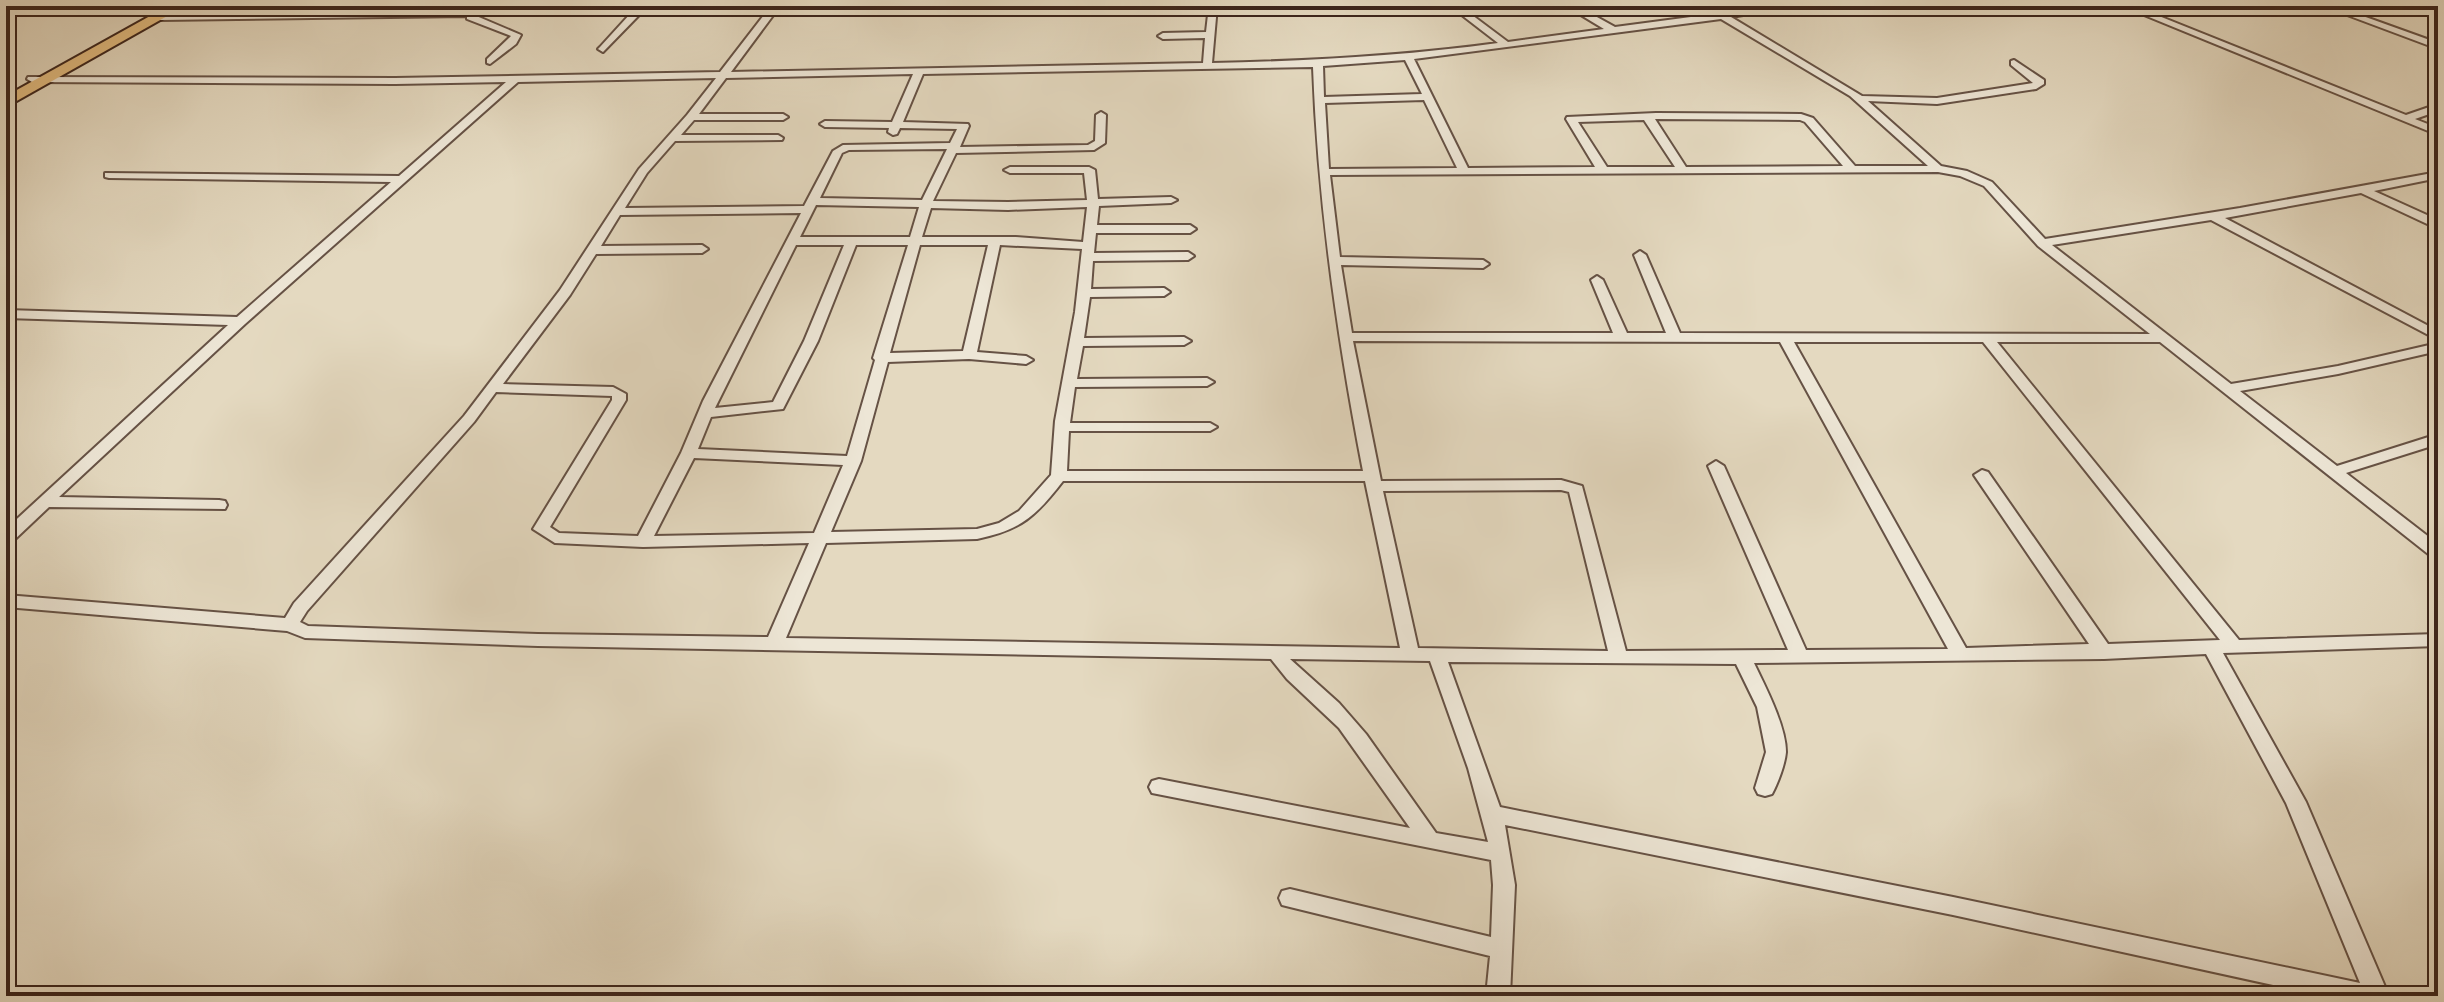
<svg xmlns="http://www.w3.org/2000/svg" width="2444" height="1002" viewBox="0 0 2444 1002" font-family="'Libre Bodoni',serif">
<style>
.lines{fill:none;stroke-linecap:round;stroke-linejoin:round}
.street-casing{stroke:#665245;stroke-width:4}
.primary-casing{stroke:#3c251c;stroke-width:4}
.street{fill:#ede6d6;fill-rule:evenodd}
.primary{fill:#e2bc80;fill-rule:evenodd}
</style>
<rect width="100%" height="100%" fill="#e4d9c0"/>
<filter id="stains"><feTurbulence type="fractalNoise" baseFrequency=".0025" numOctaves="4"/><feColorMatrix values="0 0 0 0 .2 0 0 0 0 .09 0 0 0 0 .02 0 0 0 .5 -.17"/></filter>
<radialGradient id="worn" r=".72"><stop offset=".6" stop-color="#630" stop-opacity="0"/><stop offset="1" stop-color="#630" stop-opacity=".3"/></radialGradient>
<g class="lines">
<defs>
<g id="street">
<path d="M640,6L674,7L678,10L674,13H641L603,52L598,49L600,47L631,13L474,15L521,35L516,44L490,64L487,63V59L511,36L467,19V16L160,20L155,17L160,14Z"/>
<path d="M771,6H780L731,72L1203,63L1205,38L1163,39L1158,36L1163,33L1206,32L1209,6H1217L1212,63C1308,61 1403,56 1498,43L1450,6H1460L1508,42L1604,29L1566,6H1577L1615,27L1774,6H1798L1731,17L1862,96L1937,98L2033,83L2011,65V61L2014,60L2044,80V84L2036,89L1937,104L1868,101L1941,166L1967,171L1992,182L2045,239L2240,208L2438,172V178L2374,191L2438,220V229L2361,193L2225,218L2438,331V340L2211,220L2052,245L2231,384L2338,366L2438,343V351L2338,374L2240,391L2337,466L2438,434V444L2346,473L2438,544V559L2432,557L2160,342H1997L2239,640L2438,634V646L2223,653L2306,802L2389,996H2323L1953,915L1505,825L1515,885L1510,996H1486L1490,956L1290,907L1282,905L1279,898L1282,891L1290,889L1491,937L1493,885L1491,860L1152,793L1149,787L1152,781L1159,779L1410,828L1339,728L1287,679L1271,659L538,646L305,638L287,631L6,607V595L285,618L294,603L464,416L560,290L639,169L687,115L716,78L518,82L245,324L59,497L219,500L225,501L227,505L225,509L49,507L12,542L6,543V529L228,325L6,318V310L237,317L391,182L109,178L105,177V173L399,176L506,82L395,84L32,82L27,79L28,77L395,78L720,72ZM1721,19L1850,96L1928,166H1855L1813,118L1801,114L1656,113L1567,117L1566,119L1595,167L1468,168L1414,59ZM1405,60L1422,94L1324,97L1323,66ZM1313,67C1318,203 1337,337 1363,471H1067L1069,431H1210L1217,427L1210,423H1070L1075,387L1207,386L1214,382L1207,378L1077,379L1083,346L1184,345L1191,341L1184,337L1084,338L1090,297L1164,296L1170,292L1164,288L1091,289L1093,261L1188,260L1194,256L1188,252L1094,253L1096,233H1190L1196,229L1190,225H1097L1099,206L1171,203L1177,200L1171,197L1098,199L1095,170L1089,167H1010L1004,170L1010,173H1084L1087,200L1008,202L933,201L956,153L1094,150L1105,143L1106,115L1101,112L1096,115L1095,141L1088,145L960,147L969,126L968,124L903,122L923,74ZM913,74L892,122L825,121L820,124L825,127L889,128L888,132L893,135L897,134L900,128L957,129L950,143L843,145L833,151L804,206L625,208L647,173L675,141L782,140L783,138L778,135H681L694,120H783L788,117L783,114H699L726,78ZM1424,100L1457,168L1329,169L1325,103ZM1655,119L1800,120L1805,122L1843,166L1686,167ZM1644,120L1675,167H1607L1578,122ZM947,149L922,200L820,198L842,153L849,150ZM1938,172L1960,176L1984,186L2038,246L2150,334L1680,333L1646,255L1640,251L1634,255L1666,333H1627L1603,280L1597,276L1591,280L1613,333H1352L1341,265L1483,268L1489,264L1483,260L1340,257L1330,175ZM816,205L919,207L910,237H800ZM1087,207L1083,242L1016,237H922L931,208L1008,210ZM801,213L703,401L681,453L638,536L559,533L550,527L626,400V394L613,387L503,384L570,295L596,254L702,253L708,249L702,245L601,246L620,215ZM796,245H844L804,341L773,402L715,408ZM856,245H908L873,358L875,360L847,456L698,449L711,417L783,409L818,341ZM920,245H988L963,351L890,353ZM1000,245L1082,249L1075,312L1055,421L1051,475L1019,511L999,523L977,529L831,532L861,461L888,362L969,359L1026,364L1033,360L1026,356L977,352ZM1353,341L1780,342L1948,649L1806,650L1724,466L1716,461L1708,466L1788,650L1626,651L1582,486L1561,480L1381,481ZM1794,342H1983L2220,640L2108,644L1988,472L1982,470L1974,475L2089,644L1966,648ZM496,392L612,396V400L533,529L555,543L643,547L809,543L768,637L538,634L308,626L300,622L307,611L474,422ZM694,458L843,465L814,533L654,536ZM1063,481H1365L1400,648L786,638L826,543L977,539C1021,530 1036,516 1063,481ZM1561,490L1569,492L1608,651L1418,648L1383,491ZM2206,654L2286,803L2360,983L1953,897L1500,807L1448,662L1736,664L1757,707L1766,752L1755,788L1758,794L1765,796L1772,794C1778,783 1785,764 1786,752C1786,726 1765,686 1754,663L2104,659ZM1290,659L1430,661L1468,768L1488,842L1436,833L1366,734L1339,703Z"/>
<path d="M2122,6H2134L2406,115L2438,104V111L2415,119L2438,128V135Z"/>
<path d="M2323,6H2335L2438,43V49Z"/>
</g>
<path id="primary" d="M168,6H185L6,107V96Z"/>
</defs>
<use href="#street" class="street-casing"/>
<use href="#primary" class="primary-casing"/>
<use href="#street" class="street"/>
<use href="#primary" class="primary"/>
</g>
<rect width="2444" height="1002" fill="none" stroke="#e4d9c0" stroke-width="32"/>
<rect x="8" y="8" width="2428" height="986" fill="none" stroke="#3c251c" stroke-width="4"/>
<rect x="16" y="16" width="2412" height="970" fill="none" stroke="#3c251c" stroke-width="2"/>
<rect width="100%" height="100%" filter="url(#stains)"/>
<rect width="100%" height="100%" fill="url(#worn)"/>
</svg>
